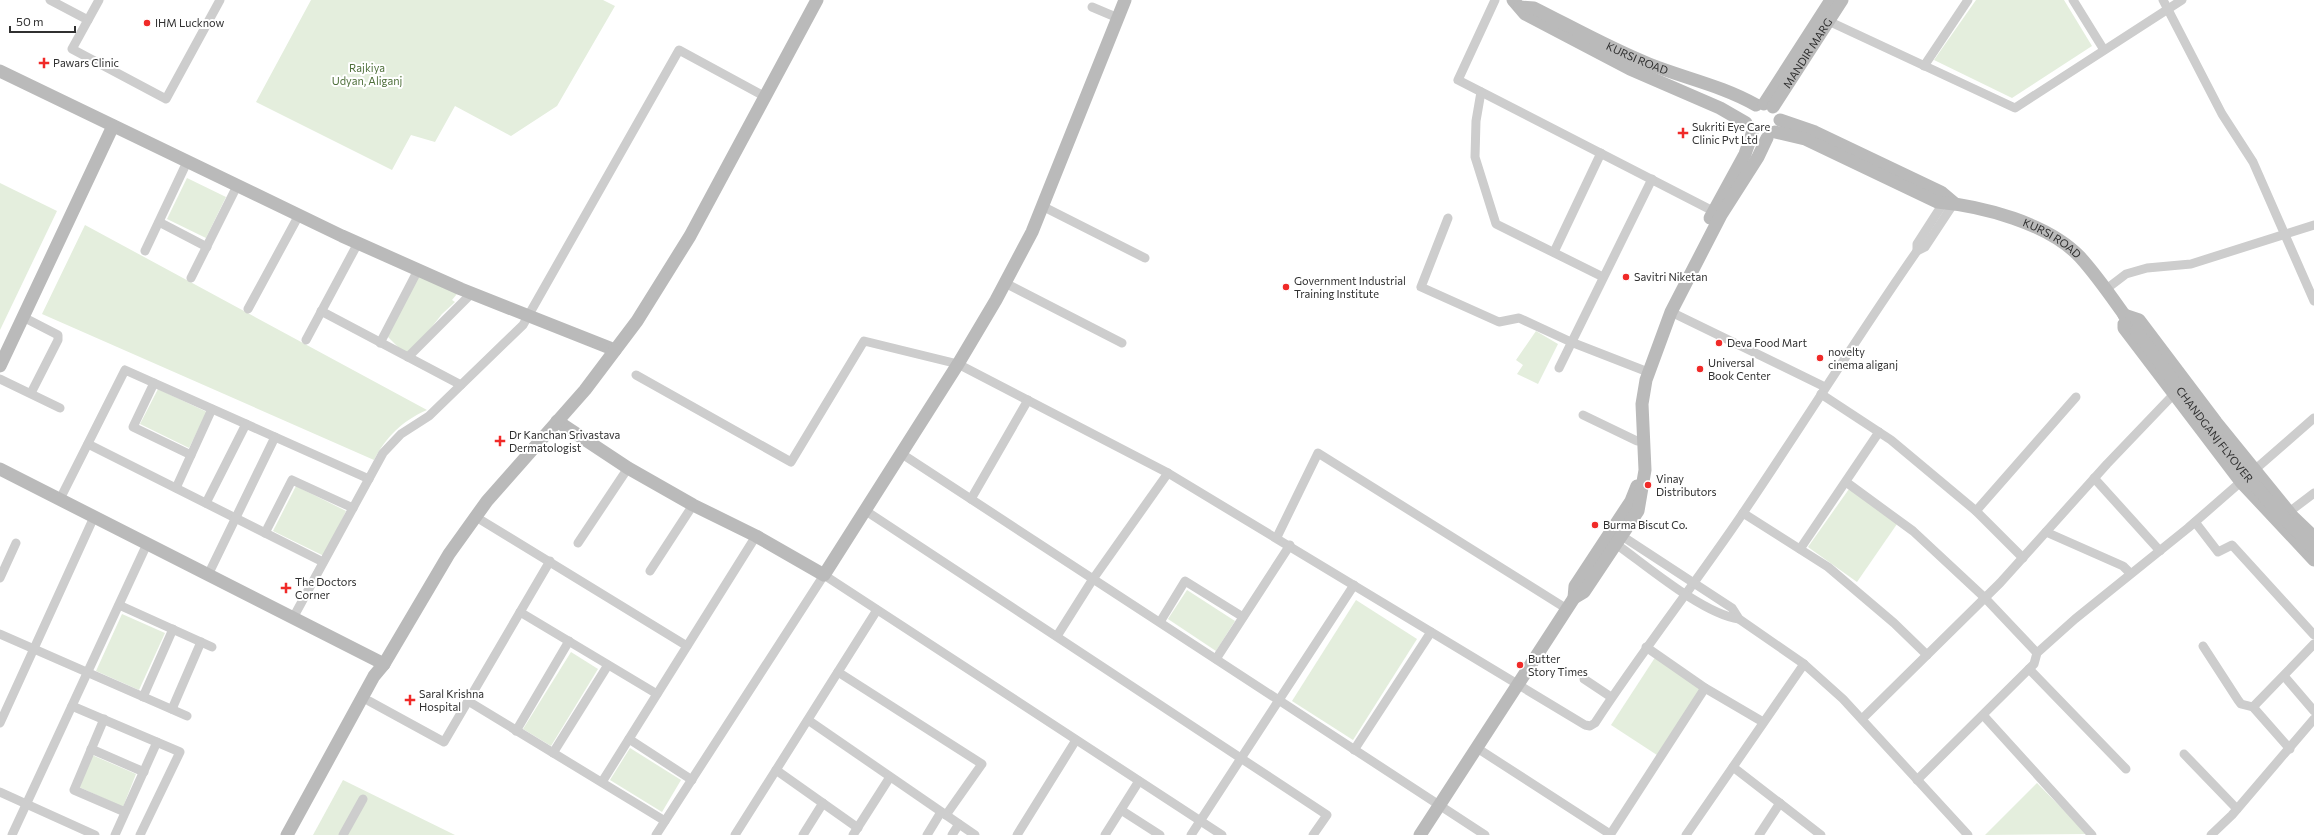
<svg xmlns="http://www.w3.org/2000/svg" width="2314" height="835" viewBox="0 0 2314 835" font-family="Commissioner,sans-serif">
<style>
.green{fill:#e4eedd}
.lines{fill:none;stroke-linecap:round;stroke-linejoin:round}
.street{stroke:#cdcdcd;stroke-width:9}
.secondary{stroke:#bababa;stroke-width:13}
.secondary-bridge{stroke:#bababa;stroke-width:13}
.poi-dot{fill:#f02a28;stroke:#fff;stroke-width:1.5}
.labels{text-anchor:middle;stroke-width:4;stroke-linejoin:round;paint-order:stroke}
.poi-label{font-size:11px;fill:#303030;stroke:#fff;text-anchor:start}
.street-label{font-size:11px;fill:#303030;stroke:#fff}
.park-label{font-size:11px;fill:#4e6f3a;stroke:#fff}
</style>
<rect width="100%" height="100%" fill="#fff"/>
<g class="green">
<path d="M311,0H603L615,6L557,106L511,136L455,106L435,142L411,135L392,170L256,102Z"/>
<path d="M1976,0H2064L2092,46L2012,98L1934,60Z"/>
<path d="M187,178L226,197L206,238L167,219Z"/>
<path d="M0,183L57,211L0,330Z"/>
<path d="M85,225L427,410C402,421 386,437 374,460L42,314Z"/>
<path d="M418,270L461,289L452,300L455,302L442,314L408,357L385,334Z"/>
<path d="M1536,331L1558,344L1538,384L1517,374L1523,365L1516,360Z"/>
<path d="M158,389L207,412L189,448L140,424Z"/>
<path d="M296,486L346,511L324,556L273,531Z"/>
<path d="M1849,489L1897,524L1857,582L1808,547Z"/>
<path d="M1187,590L1235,621L1216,651L1168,619Z"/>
<path d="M1356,600L1417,639L1353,740L1292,701Z"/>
<path d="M122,614L165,633L139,690L96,671Z"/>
<path d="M571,652L598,669L551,746L523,729Z"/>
<path d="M1656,656L1702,686L1657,755L1611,725Z"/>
<path d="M630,748L681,780L662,812L610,780Z"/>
<path d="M92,755L136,774L123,807L79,787Z"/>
<path d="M343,780L455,835H313Z"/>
<path d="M2037,783L2087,834L1985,835Z"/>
</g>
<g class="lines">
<g class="street">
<path d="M50,0L88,20"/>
<path d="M99,0L72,49L166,99L220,0"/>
<path d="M1495,0L1458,80L1713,211"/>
<path d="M2073,0L2104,50"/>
<path d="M2163,0L2222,114L2253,162L2314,301"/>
<path d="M1092,7L1118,18"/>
<path d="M1824,19L2015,108L2182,0"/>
<path d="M1924,66L1968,0"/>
<path d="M1481,92L1476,121L1475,157L1496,224L1603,277"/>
<path d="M1042,206L1145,258"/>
<path d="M1448,218L1421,287L1499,322L1519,318L1571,342L1648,372"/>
<path d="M159,222L207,247"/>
<path d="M145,251L187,162"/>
<path d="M1917,251V244L1944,202"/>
<path d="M1554,252L1601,153"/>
<path d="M191,278L237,186"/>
<path d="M1005,283L1122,343"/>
<path d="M2105,290L2126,274L2147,268L2191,264L2314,225"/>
<path d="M248,309L299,215"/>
<path d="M321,311L461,385"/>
<path d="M1671,312L1825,387"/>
<path d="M23,317L58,335V340L31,393"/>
<path d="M306,340L358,243"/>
<path d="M380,343L418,270"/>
<path d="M408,357L472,293"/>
<path d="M1559,368L1652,179"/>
<path d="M636,375L791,462L864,341L958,364L1168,473L1585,725L1590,726L1595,723C1642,651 1695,584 1743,513C1802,426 1857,337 1917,251L1925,247L1954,203"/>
<path d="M0,379L60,408"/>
<path d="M154,383L133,427L191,455"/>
<path d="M1821,394L1891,440L1976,511L2023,558"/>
<path d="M1583,415L1637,441"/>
<path d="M88,444L323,562"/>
<path d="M902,454L1485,835"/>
<path d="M2094,478L2160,551"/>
<path d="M1846,482L1913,531L1985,598L2037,653"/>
<path d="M176,488L212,409"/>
<path d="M60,499L125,370L369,479"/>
<path d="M971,499L1028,400"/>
<path d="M206,503L246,424"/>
<path d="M866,511L1327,815L1313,835"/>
<path d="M1976,511L2076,397"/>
<path d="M2289,512L2314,493"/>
<path d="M1743,513L1828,567L1894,623L1927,655"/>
<path d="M476,517L687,646"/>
<path d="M2195,522L2218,552L2232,545L2314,635"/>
<path d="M2046,532L2123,566L2130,573"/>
<path d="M265,533L292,480L353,508"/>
<path d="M1616,534L1622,536L1732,608L1739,619L1804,664L1843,699L1968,835"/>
<path d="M1277,537L1318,453L1567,609"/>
<path d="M1614,539L1616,544C1647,566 1703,614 1739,619"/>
<path d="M578,543L628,468"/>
<path d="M1800,549L1879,432"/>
<path d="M650,571L693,505"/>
<path d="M208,575L275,437"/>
<path d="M0,578L16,543"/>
<path d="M119,605L212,647"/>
<path d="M520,612L657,694"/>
<path d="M293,618L383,453L401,434L429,416L523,325L679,50L764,96"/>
<path d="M1160,622L1185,581L1243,617"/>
<path d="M0,634L187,716"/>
<path d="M1057,636L1093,579L1168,473"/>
<path d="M2203,646L2238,700L2241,704L2253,707L2290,749"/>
<path d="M1646,647L1705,688L1763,722"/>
<path d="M1216,659L1290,545"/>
<path d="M2029,669L2126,769"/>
<path d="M838,672L982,764L946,815"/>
<path d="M2284,676L2314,711"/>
<path d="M1584,679L1611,697"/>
<path d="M143,697L173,629"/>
<path d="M369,701L444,742L550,561"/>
<path d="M468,701L665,821"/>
<path d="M72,706L180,752L140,835"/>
<path d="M2253,707L2314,644"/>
<path d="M172,709L201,642"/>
<path d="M1983,715L2092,835"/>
<path d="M104,719L74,790L125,812"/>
<path d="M1862,719L2000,583L2107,464L2174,394"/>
<path d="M808,720L975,835"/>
<path d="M0,723L94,517"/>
<path d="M516,731L569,641"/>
<path d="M629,739L692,780"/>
<path d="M1477,748L1610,834"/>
<path d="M91,749L144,772"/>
<path d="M1354,750L1431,632"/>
<path d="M553,753L608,665"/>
<path d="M2184,754L2237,809"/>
<path d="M1733,767L1821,835"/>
<path d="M776,770L858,828"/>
<path d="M1917,780L2034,664L2037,653L2075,619L2188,528L2314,418"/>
<path d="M602,782L756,536"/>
<path d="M0,792L95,835"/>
<path d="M1121,810L1160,835"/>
<path d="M12,835L147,544"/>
<path d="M115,835L157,742"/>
<path d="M343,835L363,799"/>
<path d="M656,835L824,575L1222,835"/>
<path d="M735,835L877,610"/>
<path d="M803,835L823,803"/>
<path d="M853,835L890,777"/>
<path d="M927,835L941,812"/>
<path d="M952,835L959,824"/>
<path d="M1017,835L1076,740"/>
<path d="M1105,835L1139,781"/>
<path d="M1191,835L1354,585"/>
<path d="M1610,835L1705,688"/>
<path d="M1686,835L1804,664"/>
<path d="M1759,835L1780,803"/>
<path d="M2211,835L2232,815L2314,719"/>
</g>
<g class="secondary">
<path d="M1513,0L1525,14L1630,69L1720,108L1746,123"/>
<path id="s1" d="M1520,7L1534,8C1572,27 1609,48 1649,64C1684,78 1723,86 1756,105"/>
<path d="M0,71L342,236L461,289L615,350"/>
<path d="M1764,104L1831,0"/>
<path id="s2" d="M1773,107L1842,0"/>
<path d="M1780,120L1815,132L1941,192L1954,203"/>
<path id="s3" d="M1775,132L1805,139L1937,202C1982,206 2048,223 2080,257C2101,280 2118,307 2136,331"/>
<path d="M1710,218L1745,154L1752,134"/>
<path d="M2124,315L2139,320L2216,422L2293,517L2314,537"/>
<path d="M2124,324V328L2241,482L2314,560"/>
<path d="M0,366L113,126"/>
<path d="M557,421L628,468L693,505L756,536L824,575L958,364L996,300L1032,232L1125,0"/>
<path d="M0,469L384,664"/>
<path d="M1574,598L1575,586L1631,501L1637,486"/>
<path d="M287,835L374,676L384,664L449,554L487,501L585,390L637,321L690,236L817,0"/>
<path d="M1420,835L1574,598L1584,592L1638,511L1645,470L1642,404L1646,380L1671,312L1721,215L1758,157L1767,138"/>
</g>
<path class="secondary-bridge" id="s4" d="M2136,331C2192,405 2246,484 2314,548"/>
</g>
<g class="poi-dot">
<circle cx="147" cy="23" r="4"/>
<path d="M42 57h4v4h4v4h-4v4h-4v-4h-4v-4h4z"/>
<path d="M1681 127h4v4h4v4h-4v4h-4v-4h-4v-4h4z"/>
<circle cx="1626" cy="277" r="4"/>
<circle cx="1286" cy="287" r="4"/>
<circle cx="1719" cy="343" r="4"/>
<circle cx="1820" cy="358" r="4"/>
<circle cx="1700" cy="369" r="4"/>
<path d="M498 435h4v4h4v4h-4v4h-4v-4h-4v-4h4z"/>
<circle cx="1648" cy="485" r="4"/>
<circle cx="1595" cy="525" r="4"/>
<path d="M284 582h4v4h4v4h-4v4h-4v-4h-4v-4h4z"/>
<circle cx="1520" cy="665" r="4"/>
<path d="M408 694h4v4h4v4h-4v4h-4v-4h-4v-4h4z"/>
</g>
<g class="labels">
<g class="poi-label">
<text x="155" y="27">IHM Lucknow</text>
<text x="53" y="67">Pawars Clinic</text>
<text x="1692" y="131">Sukriti Eye Care<tspan x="1692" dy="13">Clinic Pvt Ltd</tspan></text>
<text x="1634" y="281">Savitri Niketan</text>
<text x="1294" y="285">Government Industrial<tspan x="1294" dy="13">Training Institute</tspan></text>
<text x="1727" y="347">Deva Food Mart</text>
<text x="1828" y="356">novelty<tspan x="1828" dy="13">cinema aliganj</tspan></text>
<text x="1708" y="367">Universal<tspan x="1708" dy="13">Book Center</tspan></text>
<text x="509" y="439">Dr Kanchan Srivastava<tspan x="509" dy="13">Dermatologist</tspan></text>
<text x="1656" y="483">Vinay<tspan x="1656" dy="13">Distributors</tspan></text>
<text x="1603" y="529">Burma Biscut Co.</text>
<text x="295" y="586">The Doctors<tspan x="295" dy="13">Corner</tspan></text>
<text x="1528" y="663">Butter<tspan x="1528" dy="13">Story Times</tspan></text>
<text x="419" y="698">Saral Krishna<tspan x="419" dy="13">Hospital</tspan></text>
</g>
<g class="street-label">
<text dy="4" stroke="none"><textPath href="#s2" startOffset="64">MANDIR MARG</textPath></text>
<text dy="4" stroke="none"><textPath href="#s1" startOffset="129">KURSI ROAD</textPath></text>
<text dy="4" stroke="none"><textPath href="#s3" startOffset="299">KURSI ROAD</textPath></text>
<text dy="4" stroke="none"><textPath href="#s4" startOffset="130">CHANDGANJ FLYOVER</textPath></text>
</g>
<g class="park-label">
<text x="367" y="72">Rajkiya<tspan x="367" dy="13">Udyan, Aliganj</tspan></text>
</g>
</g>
<path d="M10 26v6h65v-6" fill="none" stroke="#303030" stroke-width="2"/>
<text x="16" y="26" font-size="12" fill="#303030" stroke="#ffffff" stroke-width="3" paint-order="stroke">50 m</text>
</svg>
